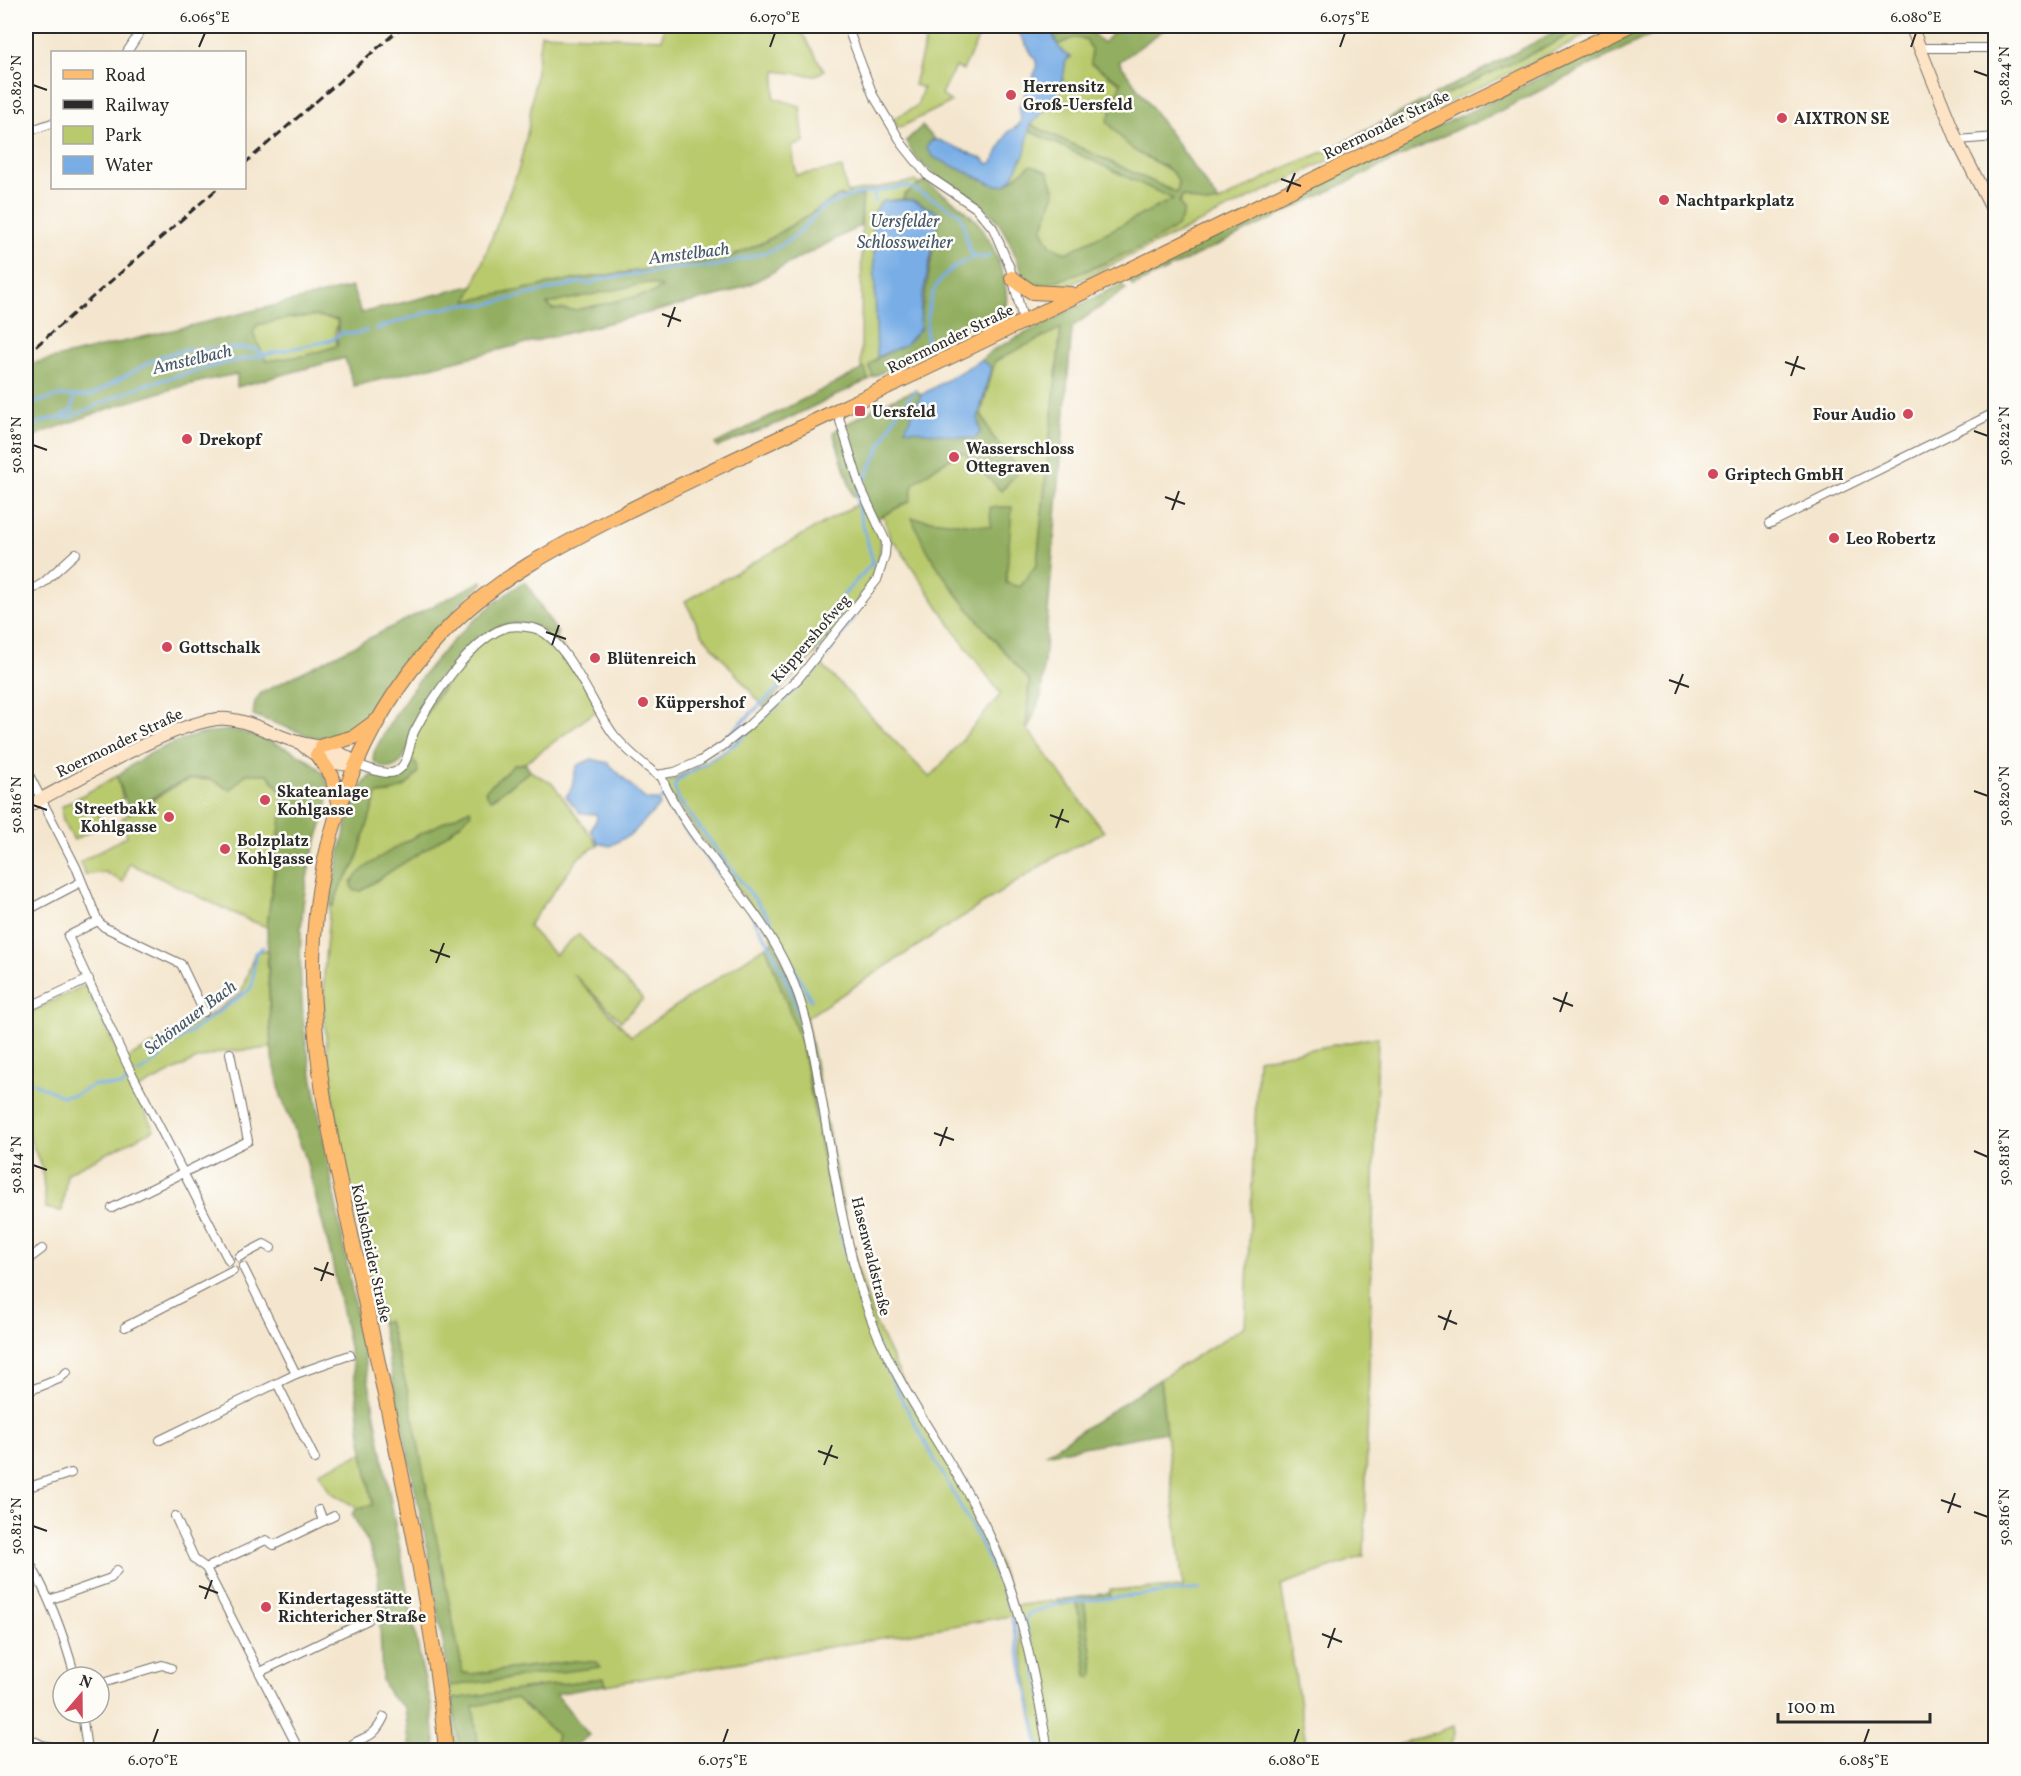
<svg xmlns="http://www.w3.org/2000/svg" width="2021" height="1776" viewBox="0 0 2021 1776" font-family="Vollkorn,serif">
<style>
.green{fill:#b9ca6d;stroke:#727a4c;stroke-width:1.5;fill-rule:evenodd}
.forest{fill:#92ae60;stroke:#5e6c46;stroke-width:1.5;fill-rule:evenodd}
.water{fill:#78ade6;stroke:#526c88;stroke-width:1.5}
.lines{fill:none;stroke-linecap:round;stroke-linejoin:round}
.stream{stroke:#78ade6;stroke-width:3}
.street-casing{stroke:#716c64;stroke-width:10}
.secondary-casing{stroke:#716c64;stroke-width:14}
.primary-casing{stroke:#716c64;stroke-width:16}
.street{stroke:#fff;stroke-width:8}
.secondary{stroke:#fee4c6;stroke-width:12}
.primary{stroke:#fdbc70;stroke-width:14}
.rail{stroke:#2b2b2b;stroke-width:3;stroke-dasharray:9 4.5;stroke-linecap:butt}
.ticks{fill:none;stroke:#2b2b2b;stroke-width:2}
.poi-dot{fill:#d1495b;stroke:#fdfcf7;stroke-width:2}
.labels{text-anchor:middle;stroke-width:5;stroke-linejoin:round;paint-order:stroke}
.poi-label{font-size:16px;font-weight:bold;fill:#2b2b2b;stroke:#fdfcf7;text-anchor:start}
.street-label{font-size:16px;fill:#2b2b2b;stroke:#fdfcf7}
.water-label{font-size:18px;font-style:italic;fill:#46586c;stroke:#fdfcf7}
.neatline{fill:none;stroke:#2b2b2b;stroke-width:2}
.ticks-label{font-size:15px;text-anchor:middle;fill:#2b2b2b}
</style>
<rect width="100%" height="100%" fill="#fdfcf7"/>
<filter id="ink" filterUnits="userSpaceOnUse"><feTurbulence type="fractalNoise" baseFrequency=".0167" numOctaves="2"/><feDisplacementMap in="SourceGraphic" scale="12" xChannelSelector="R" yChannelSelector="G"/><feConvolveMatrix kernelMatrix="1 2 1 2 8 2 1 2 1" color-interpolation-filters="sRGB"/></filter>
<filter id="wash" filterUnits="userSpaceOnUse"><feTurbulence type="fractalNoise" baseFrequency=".008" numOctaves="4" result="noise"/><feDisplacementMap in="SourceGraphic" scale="24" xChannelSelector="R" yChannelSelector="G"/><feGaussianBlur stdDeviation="1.35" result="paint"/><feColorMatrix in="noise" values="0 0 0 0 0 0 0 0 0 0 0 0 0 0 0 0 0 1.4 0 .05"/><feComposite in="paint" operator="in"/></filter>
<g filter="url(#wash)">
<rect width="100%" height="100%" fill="#f4e6ce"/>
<g class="green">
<path d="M664,26H798L824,70L816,76L776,71L774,98L800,106L804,143L792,146L796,175L842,168L847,193L915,181L919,185L904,195L903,199L882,201L873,214L877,357L870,366L873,377L868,380L865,368L861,369L862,196H839L766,241L735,255L703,262L564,281L467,302L519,168L528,130L541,34L662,39Z"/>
<path d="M929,26H979L981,32L963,70L955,67L941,94L951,102L899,128L893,119L917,106L923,88L914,85Z"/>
<path d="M1583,26L1588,32L1572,43L1074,283L1047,289L1032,284C1078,283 1135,248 1176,227L1182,196L1206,204L1219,202L1288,166L1331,149L1550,45Z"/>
<path d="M1073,38L1086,39L1107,75L1121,83L1133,150L1175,173L1179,185L1177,193L1031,125L1051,103L1066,60L1071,57L1063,53L1057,45Z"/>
<path d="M1028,130L1174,199L1066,253L1051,246L1042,230L1055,192L1012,178L1025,153Z"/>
<path d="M647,283L663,286L653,293L576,310L552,309L547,303Z"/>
<path d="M315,316L338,320L335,333L337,346L304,356L266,362L253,333L257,325L289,318Z"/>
<path d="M1061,327L1037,564L1020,587L1006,583L991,527L913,519C931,571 992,637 1029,680L1026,727L1104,832L1058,855L806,1018L769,931L663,785L725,751L820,663L930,778L1001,694L960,639L896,543L891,541L883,515L910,501L913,484L939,465L963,452L1002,491L1018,471L991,434L980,413L995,361Z"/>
<path d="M861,502C869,515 879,528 880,544C883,592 796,672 764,707L702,634L685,601Z"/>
<path d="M509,623L536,626L556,636L600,708L525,763L514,765L491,800L530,771L553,784L598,845L580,856L528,926L555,955L578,934L643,999L621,1021L573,974L631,1036L766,946L802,1045L815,1112L843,1205L851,1249L876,1324L911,1398L970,1500L994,1550L1014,1606L1059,1600L1060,1605L1077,1602L1088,1677L1094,1673L1084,1601L1109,1597L1110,1590L1183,1587L1160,1379L1245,1326L1258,1059L1378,1037L1364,1556L1281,1585L1307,1750H1039L1016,1615L606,1685L603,1678L453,1699L460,1750H456L450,1686L600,1667L575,1661L472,1674L463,1673L460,1667L408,1392L388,1322H381C357,1220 330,1115 324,1010C322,975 327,940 330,905L333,906L341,885L355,865L377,794L391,793L408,762L415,725L485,635ZM470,810L461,824L361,891L351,881L406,841Z"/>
<path d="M246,774H268L293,809L278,834L267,927L246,919L129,863L123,882L105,872L85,875L80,862L127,836L122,818L179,784L193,779L212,780L230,790Z"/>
<path d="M117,776L123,799L98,813L104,824L74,840L63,821L61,807Z"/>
<path d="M267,950L271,1048L221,1052L197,1059L134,1091L154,1130L67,1173L62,1211L46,1208L42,1169L26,1128V1014L85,985L122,1061L208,1016L241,993L255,952Z"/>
<path d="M363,1453L373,1505L357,1508L330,1492L319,1472Z"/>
<path d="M516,1698L557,1735L553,1750H479L473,1706Z"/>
<path d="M1454,1726L1455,1734L1447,1750H1384Z"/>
</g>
<g class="forest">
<path d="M1050,26H1085L1103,43L1119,26H1169L1119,62L1219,202L1206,204L1182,196L1179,203L1184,210C1182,215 1181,223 1176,227C1159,242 1066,280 1043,284C1036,285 1031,284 1025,280C1016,259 1009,235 994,217C970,188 921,178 906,141L922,126L935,139L931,141C945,151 987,190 1004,185C1012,182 1023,170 1031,165L1048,172L1055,192L1042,230L1051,246L1066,253L1173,199L1028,130L1031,125L1177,193C1186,168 1150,162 1134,150C1124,143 1116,131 1107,122L1121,82L1091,64V49L1086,39L1073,38L1057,45Z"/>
<path d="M1566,26H1583L1550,45L1331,149Z"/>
<path d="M1647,26H1668L1478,122L1466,125L1133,286L1128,280L1194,244Z"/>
<path d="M925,181C966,210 985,219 1001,269C1005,281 1008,293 1006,306L873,377L869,366C882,351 902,351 914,335C922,324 934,240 938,221L941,218V214L912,200L903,199L904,195Z"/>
<path d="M839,196H863L860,226L752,283L728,293L354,386L345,358L237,387V374C164,387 95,413 26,439V365L352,287L361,313L474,285L467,301L564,281L703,262L735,255L766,241ZM647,283L662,287L653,293L576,310L552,309L547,304ZM315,316L338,320L337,346L304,356L266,361L253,333L257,325L289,318Z"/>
<path d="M1121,284L1126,289L1072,327L1041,696L1028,730L1029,680C991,636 932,572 912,518L991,527L990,507H1012L1006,583L1020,587L1037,564L1061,328L995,361L981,413L991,434L1019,471L1001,491L963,452L939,465L913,484L910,501L873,521L862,501L853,496L833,432L881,404L916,390L921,395L906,429L974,439L980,433L978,419L991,367L981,360L993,350Z"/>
<path d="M865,368L868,380L781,422L717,447L715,444Z"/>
<path d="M482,581L483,584L459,604L361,724L330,738L312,737L253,715L255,702L261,693Z"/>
<path d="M525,581L558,634L556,636C541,629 525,621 508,624C464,632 421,725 401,762C391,771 383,770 373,760L374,752C411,681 458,626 525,581Z"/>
<path d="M231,730C255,734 316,755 326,779C335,799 315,841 310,863C297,921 299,979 305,1037L421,1664L431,1704L436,1750H410L405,1708L390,1696L382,1680L378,1571L368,1543L352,1514L357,1508L373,1505L363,1453L354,1372L331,1256L305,1156L281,1096L271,1048L267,927L281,818L293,808L268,774H246L230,790C222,785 213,779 204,778C179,776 151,801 130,813L117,776C148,750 191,732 231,730Z"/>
<path d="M412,760L417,765L418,772C407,789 397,792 377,794L355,865L341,885L333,906L330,905C334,879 350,784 374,774C400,780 395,773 412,760Z"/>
<path d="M525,763L530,771L490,800L485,791L514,765Z"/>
<path d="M470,809L471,813C440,846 397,864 361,891H355L351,886C351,865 449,820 470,809Z"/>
<path d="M774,941L806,1018L843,1205L830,1198L802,1045L766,947Z"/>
<path d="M388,1321L408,1392L463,1673L472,1674L575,1661L597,1662L601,1667L450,1686L429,1557L381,1322Z"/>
<path d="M1160,1379L1166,1432L1045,1454Z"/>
<path d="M1109,1593L1110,1597L1084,1601L1094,1673L1091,1678L1087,1675L1077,1602L1059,1605V1600Z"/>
<path d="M604,1678L606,1685L556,1694L589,1735L569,1750H553L557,1735L516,1698L473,1706L479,1750H460L453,1699Z"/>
</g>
<g class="water">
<path d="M1015,26H1050C1055,39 1058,53 1071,57L1066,60L1062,85L1051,103L1030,125L1025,153L1012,178L1005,185H994L935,158L926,148L931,141L939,140L983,159L988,164L993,162L1008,132L1018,126L1021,120L1019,107L1037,68L1036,61Z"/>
<path d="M912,200L941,214V218L938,221L921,304L920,329L905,345L877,357L873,214L882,201Z"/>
<path d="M981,360L991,367L978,419L980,433L974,439L905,429L921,395Z"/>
<path d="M592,759L608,763L646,800H657L660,805L632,834L610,846L598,843L591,830L597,818L596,814L580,813L566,796C576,787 571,776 578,765Z"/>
</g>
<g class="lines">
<g class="stream">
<path d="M1122,32L1131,26"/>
<path d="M874,192L875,201"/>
<path d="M375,329L432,311L464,304L485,305L582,282L589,284L601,279L675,268L717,266L773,250L795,236L823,207L849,196L908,186L959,213C970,228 960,266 990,256"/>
<path d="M926,346C927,303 929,273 975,257"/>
<path d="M26,405L59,396H90L157,358L183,350L244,348L257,349L264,356"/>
<path d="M63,417L65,413L72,411L74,396"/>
<path d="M26,427L50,419L70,417L143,385L226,363L332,340L343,332L351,334L367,331"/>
<path d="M863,483L896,414L916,390"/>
<path d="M841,598L850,608"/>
<path d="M833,623L839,615V600L873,562L857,504L858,489"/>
<path d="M725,738L797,670L829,629"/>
<path d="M701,756L722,741"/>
<path d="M674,786L679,800L769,918L811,1000"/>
<path d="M674,786L678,780L735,744L814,673L855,616"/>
<path d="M660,800L664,797"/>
<path d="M671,811L721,876"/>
<path d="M751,914L772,949L793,996L807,1043L838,1221"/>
<path d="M138,1073L155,1062L175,1043L248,991L252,986L255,954L263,947"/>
<path d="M26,1079L61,1096L74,1095L94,1085L122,1086L130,1079"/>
<path d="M840,1229C850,1274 863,1317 882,1359C921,1444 976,1521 1009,1608"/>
<path d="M1012,1619L1040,1750"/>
<path d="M1054,1750L1025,1620L1029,1613L1062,1603L1201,1589"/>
</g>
</g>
</g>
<g filter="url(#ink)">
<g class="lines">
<defs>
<g id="street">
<path d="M847,26L873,95L903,145L927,175L976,208L993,228L1010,268L1023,320"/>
<path d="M1920,48H1996"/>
<path d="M127,52L144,26"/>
<path d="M26,132L52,123"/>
<path d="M1957,140L1996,137"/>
<path d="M1769,524L1996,412"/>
<path d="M26,593L43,583L76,553"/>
<path d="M356,764C366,767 384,776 395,772C409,766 409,744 414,732C430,701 469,642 502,629C511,625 523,626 533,628C566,635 593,708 614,735C626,750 642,763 657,775L675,772L700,761L723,746L748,726L799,678L877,580L885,555L886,542L860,486L837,411"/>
<path d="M26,769L76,867L98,921L104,927L181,964L204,1012"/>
<path d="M661,776C691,848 757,899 789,972C807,1011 814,1053 821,1095C834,1171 845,1252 873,1324C902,1397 953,1459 987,1530C1020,1598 1035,1676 1048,1750"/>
<path d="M26,911L81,882"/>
<path d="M98,921L68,936L127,1064L229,1261"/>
<path d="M26,1008L89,979"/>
<path d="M112,1208L248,1141L230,1053"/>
<path d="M239,1257L264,1244L271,1248"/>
<path d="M26,1261L42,1249"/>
<path d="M243,1267L296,1374"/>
<path d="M125,1327L233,1271"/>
<path d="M277,1383L315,1459"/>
<path d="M26,1392L59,1379L67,1372"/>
<path d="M160,1440L296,1374L350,1355"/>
<path d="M26,1488L71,1473"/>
<path d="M319,1510L323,1521"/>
<path d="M175,1516L195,1560L206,1568L299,1750"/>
<path d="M26,1557C49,1594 64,1635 75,1677"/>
<path d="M206,1568L266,1540L274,1545L334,1516"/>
<path d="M49,1600L111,1578L117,1570"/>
<path d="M260,1672L368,1620"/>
<path d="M99,1684L162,1665L171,1668"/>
<path d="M82,1713L87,1750"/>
<path d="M26,1737L42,1745L66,1750"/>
<path d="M346,1750C362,1733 371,1744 384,1717"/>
</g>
<g id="secondary">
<path d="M1911,26L1957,140L1996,217"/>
<path d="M299,742C313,756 336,767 356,764"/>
<path d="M26,807C69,785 184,715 227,719C251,721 273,735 297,742C318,747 338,747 356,764"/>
</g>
<g id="primary">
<path d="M1012,278L1032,292L1071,294"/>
<path d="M322,746L354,737L376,721"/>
<path d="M317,755L332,776L339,807"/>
<path d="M446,1750C430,1585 389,1420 356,1257C335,1160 311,1060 313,960C316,834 364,709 455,621C500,577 556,548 612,519C687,481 763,446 838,410C1103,286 1364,152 1628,26"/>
</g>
</defs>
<use href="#street" class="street-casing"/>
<use href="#secondary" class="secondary-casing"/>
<use href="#primary" class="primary-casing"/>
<use href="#street" class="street"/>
<use href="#secondary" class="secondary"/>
<use href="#primary" class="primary"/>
<g class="rail">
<path d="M244,164L403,26"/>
<path d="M26,355L218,188"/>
</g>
</g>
</g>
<path class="ticks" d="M199,47L205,33M770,47L775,33M1340,47L1345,33M1911,47L1916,33M1974,71L1988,76M33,85L47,90M1281,179L1301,186M1287,192L1295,173M662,314L681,321M668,327L675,307M1785,362L1805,369M1791,376L1798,356M1974,431L1988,436M33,445L47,450M1165,497L1185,504M1172,510L1179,491M546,632L566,639M552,645L559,625M1669,680L1689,687M1675,694L1683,674M1974,791L1988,796M33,805L47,810M1050,815L1069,822M1056,828L1063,809M430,950L450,957M436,963L444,943M1553,998L1573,1006M1560,1012L1567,992M934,1133L954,1140M940,1146L947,1127M1974,1151L1988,1157M33,1165L47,1170M314,1268L334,1275M321,1281L328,1262M1438,1316L1457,1324M1444,1330L1451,1310M818,1451L838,1458M824,1465L832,1445M1941,1500L1961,1507M1974,1512L1988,1517M1948,1513L1955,1493M33,1526L47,1531M199,1586L218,1593M205,1599L212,1580M1322,1634L1342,1642M1328,1648L1335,1628M153,1743L158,1729M723,1743L728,1729M1294,1743L1299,1729M1864,1743L1869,1729"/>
<g class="poi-dot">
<circle cx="1011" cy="95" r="6"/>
<circle cx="1782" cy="118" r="6"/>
<circle cx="1664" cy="200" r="6"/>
<rect x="854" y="405" width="12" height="12" rx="3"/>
<circle cx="1908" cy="414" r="6"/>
<circle cx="187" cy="439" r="6"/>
<circle cx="954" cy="457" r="6"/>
<circle cx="1713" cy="474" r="6"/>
<circle cx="1834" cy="538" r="6"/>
<circle cx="167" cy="647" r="6"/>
<circle cx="595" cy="658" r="6"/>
<circle cx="643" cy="702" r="6"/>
<circle cx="265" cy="800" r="6"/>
<circle cx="169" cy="817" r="6"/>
<circle cx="225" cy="849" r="6"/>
<circle cx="266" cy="1607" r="6"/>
</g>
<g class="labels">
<g class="poi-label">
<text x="1023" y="92">Herrensitz<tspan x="1023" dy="18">Groß-Uersfeld</tspan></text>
<text x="1794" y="124">AIXTRON SE</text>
<text x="1676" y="206">Nachtparkplatz</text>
<text x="872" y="417">Uersfeld</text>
<text x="1896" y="420" text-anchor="end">Four Audio</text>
<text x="199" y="445">Drekopf</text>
<text x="966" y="454">Wasserschloss<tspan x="966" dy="18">Ottegraven</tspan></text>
<text x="1725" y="480">Griptech GmbH</text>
<text x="1846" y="544">Leo Robertz</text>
<text x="179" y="653">Gottschalk</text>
<text x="607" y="664">Blütenreich</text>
<text x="655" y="708">Küppershof</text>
<text x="277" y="797">Skateanlage<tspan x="277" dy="18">Kohlgasse</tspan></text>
<text x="157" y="814" text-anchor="end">Streetbakk<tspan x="157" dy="18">Kohlgasse</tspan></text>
<text x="237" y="846">Bolzplatz<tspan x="237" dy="18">Kohlgasse</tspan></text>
<text x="278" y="1604">Kindertagesstätte<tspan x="278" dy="18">Richtericher Straße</tspan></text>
</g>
<g class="street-label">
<text transform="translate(1386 124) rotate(-26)" y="6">Roermonder Straße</text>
<text transform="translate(950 338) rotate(-26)" y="6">Roermonder Straße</text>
<text transform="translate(810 638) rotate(-49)" y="6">Küppershofweg</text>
<text transform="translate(119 742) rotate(-26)" y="6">Roermonder Straße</text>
<text transform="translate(372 1253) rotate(78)" y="6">Kohlscheider Straße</text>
<text transform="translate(872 1256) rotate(76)" y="6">Hasenwaldstraße</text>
</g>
<g class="water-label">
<text x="905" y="227">Uersfelder<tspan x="905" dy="21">Schlossweiher</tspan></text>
<text transform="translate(689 253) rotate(-7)" y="6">Amstelbach</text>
<text transform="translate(192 359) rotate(-13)" y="6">Amstelbach</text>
<text transform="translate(190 1017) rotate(-37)" y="6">Schönauer Bach</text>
</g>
</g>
<rect width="2021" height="1776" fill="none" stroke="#fdfcf7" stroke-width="66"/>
<rect x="51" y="51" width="195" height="138" fill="#fdfcf7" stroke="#a9a8a5" stroke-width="1.5"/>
<rect x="63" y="70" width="30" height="9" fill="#fdbc70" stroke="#a9a8a5" stroke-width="1.5"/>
<text x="105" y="81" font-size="18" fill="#2b2b2b">Road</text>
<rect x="63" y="100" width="30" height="9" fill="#2b2b2b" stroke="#a9a8a5" stroke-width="1.5"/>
<text x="105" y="111" font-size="18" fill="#2b2b2b">Railway</text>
<rect x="63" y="126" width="30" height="18" fill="#b9ca6d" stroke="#a9a8a5" stroke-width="1.5"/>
<text x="105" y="141" font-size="18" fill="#2b2b2b">Park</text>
<rect x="63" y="156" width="30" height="18" fill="#78ade6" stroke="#a9a8a5" stroke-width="1.5"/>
<text x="105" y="171" font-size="18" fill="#2b2b2b">Water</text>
<g transform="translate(81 1695) rotate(20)"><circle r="28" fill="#fdfcf7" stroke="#a9a8a5" stroke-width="1.5"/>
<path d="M0-4.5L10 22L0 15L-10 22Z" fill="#d1495b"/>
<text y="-9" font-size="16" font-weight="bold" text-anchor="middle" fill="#2b2b2b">N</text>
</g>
<path d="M1778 1713v9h152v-9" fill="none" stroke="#2b2b2b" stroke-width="3"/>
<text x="1787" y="1713" font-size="18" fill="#2b2b2b" stroke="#fdfcf7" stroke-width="4.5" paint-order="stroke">100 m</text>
<rect x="33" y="33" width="1955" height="1710" class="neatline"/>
<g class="ticks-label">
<text x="205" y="22">6.065°E</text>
<text x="775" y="22">6.070°E</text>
<text x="1345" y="22">6.075°E</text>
<text x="1916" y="22">6.080°E</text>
<text transform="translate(2004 76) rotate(-90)" y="5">50.824°N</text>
<text transform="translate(16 85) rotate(-90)" y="5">50.820°N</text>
<text transform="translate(2004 436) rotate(-90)" y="5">50.822°N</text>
<text transform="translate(16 445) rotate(-90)" y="5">50.818°N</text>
<text transform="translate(2004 796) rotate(-90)" y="5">50.820°N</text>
<text transform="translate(16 805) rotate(-90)" y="5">50.816°N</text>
<text transform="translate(2004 1157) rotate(-90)" y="5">50.818°N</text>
<text transform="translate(16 1165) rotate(-90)" y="5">50.814°N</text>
<text transform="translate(2004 1517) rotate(-90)" y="5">50.816°N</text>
<text transform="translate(16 1526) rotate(-90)" y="5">50.812°N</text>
<text x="153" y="1765">6.070°E</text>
<text x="723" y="1765">6.075°E</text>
<text x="1294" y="1765">6.080°E</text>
<text x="1864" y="1765">6.085°E</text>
</g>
</svg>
